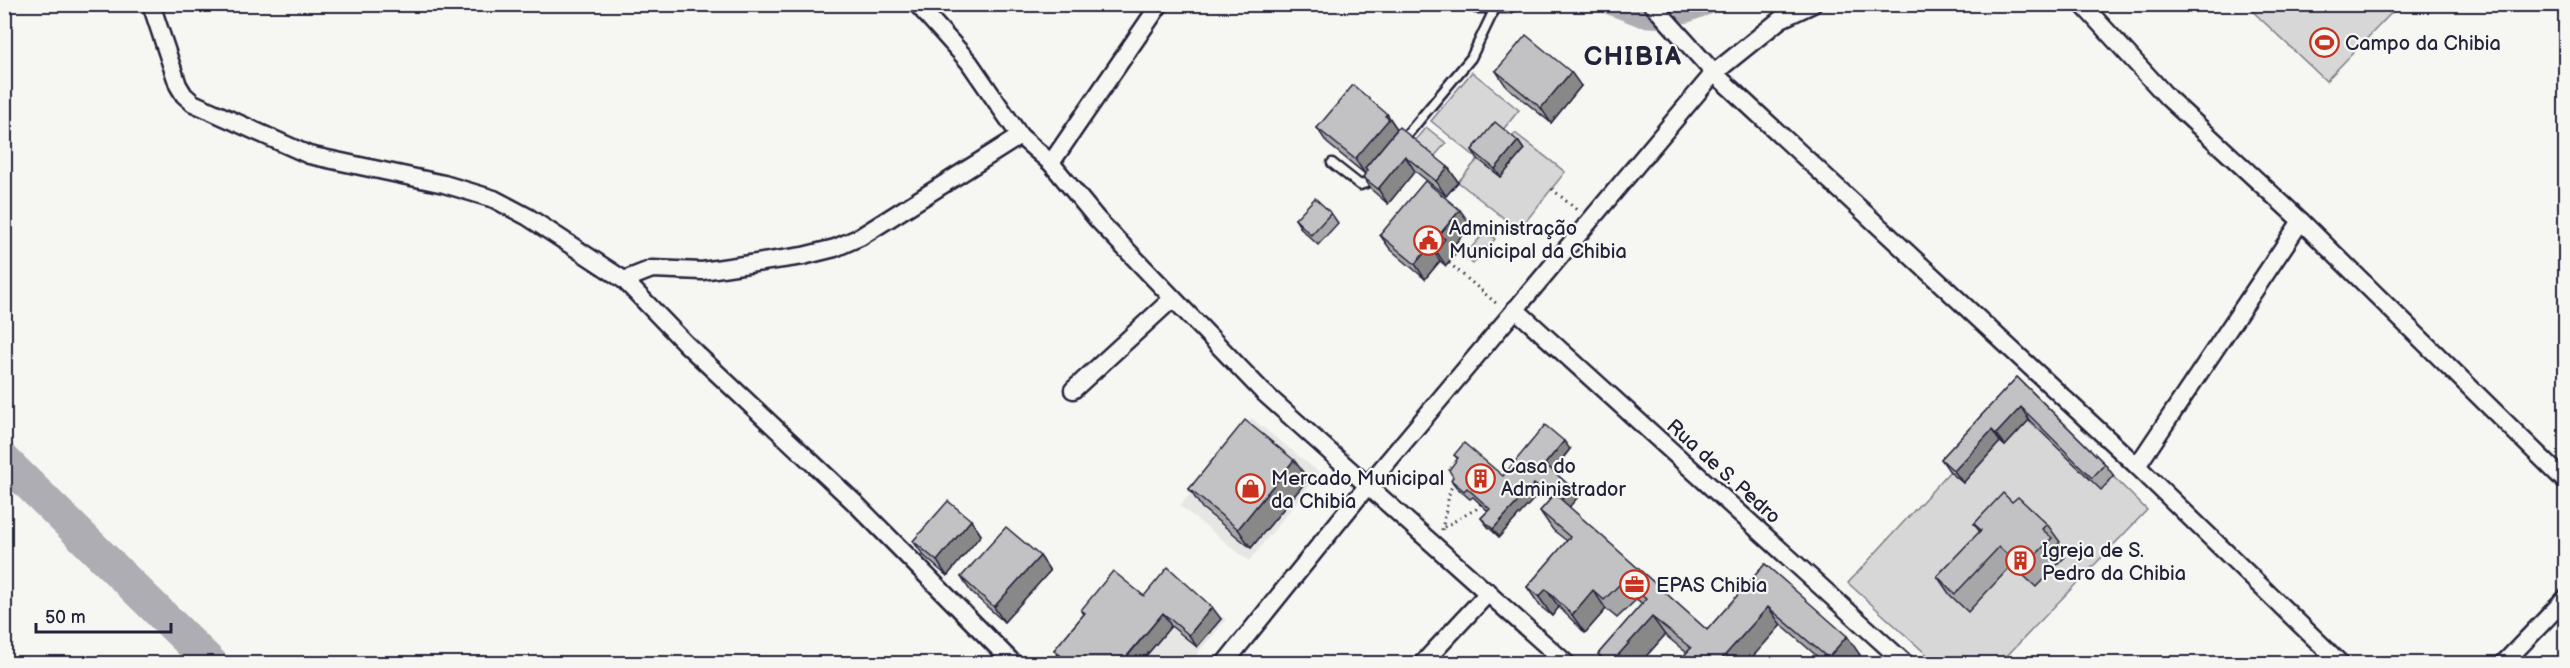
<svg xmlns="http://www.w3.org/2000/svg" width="2570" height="668" viewBox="0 0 2570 668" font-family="'Balsamiq Sans',sans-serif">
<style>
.built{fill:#e6e6e4}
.green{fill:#d7d7d7;stroke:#7c7c89;stroke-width:1.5}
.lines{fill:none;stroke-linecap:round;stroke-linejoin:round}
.canal{stroke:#adadb3;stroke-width:20}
.river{stroke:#adadb3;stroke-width:33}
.service-casing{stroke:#22223b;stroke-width:13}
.minor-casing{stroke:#22223b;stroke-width:21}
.path{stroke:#22223b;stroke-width:3;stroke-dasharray:1.5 4.5;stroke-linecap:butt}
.service{stroke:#f6f6f2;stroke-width:8}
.minor{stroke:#f6f6f2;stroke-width:16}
.wall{fill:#a7a7a9;stroke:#22223b;stroke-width:1.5}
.shaded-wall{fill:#888889;stroke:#22223b;stroke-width:1.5}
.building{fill:#c2c2c4;stroke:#22223b;stroke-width:1.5}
.labels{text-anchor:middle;stroke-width:4.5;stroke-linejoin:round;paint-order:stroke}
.poi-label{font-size:20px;fill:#22223b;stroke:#f6f6f2;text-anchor:start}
.street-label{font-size:20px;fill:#22223b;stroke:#f6f6f2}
.district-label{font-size:26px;font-weight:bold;letter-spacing:1.5px;fill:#22223b;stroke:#f6f6f2}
</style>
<rect width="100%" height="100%" fill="#f6f6f2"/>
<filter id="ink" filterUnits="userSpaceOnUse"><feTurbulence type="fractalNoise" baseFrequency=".0167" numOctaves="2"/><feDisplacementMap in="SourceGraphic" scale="12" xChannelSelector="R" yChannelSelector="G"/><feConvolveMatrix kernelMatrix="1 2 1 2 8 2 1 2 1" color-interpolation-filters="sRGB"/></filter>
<g filter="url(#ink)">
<g class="built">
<path d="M1251,418L1320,473L1249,561L1180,506Z"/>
<path d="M1177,579L1226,620L1189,663L1106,664Z"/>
</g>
<g class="green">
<path d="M2246,5H2399L2326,81Z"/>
<path d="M1472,72L1519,110L1479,159L1511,139L1515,133L1565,172L1519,230L1458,182L1478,159L1431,121Z"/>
<path d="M1426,127L1446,143L1431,160L1412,144Z"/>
<path d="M1486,231L1495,239L1473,264L1464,256Z"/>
<path d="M2025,389L2147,510L2000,663H1936L1848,583Z"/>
</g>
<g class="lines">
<g class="canal">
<path d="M1608,4L1642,17L1659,18"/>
<path d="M1686,13L1710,4"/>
</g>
<path class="river" d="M4,460L212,664"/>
<defs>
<g id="service">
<path d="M1401,142L1471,58L1496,6"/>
<path d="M1332,163L1360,185L1366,183L1373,175"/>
</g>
<g id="minor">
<path d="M151,4L178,85L184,95L193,103L309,155L444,184L494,199L528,217L624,280L686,344L855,503L1014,664"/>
<path d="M917,4L969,62L1020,136L1051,163L1097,219L1263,392L1567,664"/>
<path d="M1477,4H1508"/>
<path d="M1652,4L1714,73L2137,466L2301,221"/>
<path d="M2082,4L2168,98L2301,221L2566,482"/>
<path d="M1051,163L1160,4"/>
<path d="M624,280L652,269L702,271L803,256L835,248L860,237L1020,136"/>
<path d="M1515,309L1906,664"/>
<path d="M1073,390L1172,299"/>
<path d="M2137,466L2341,664"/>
<path d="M1224,664L1368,485L1714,73L1781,19L1813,4"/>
<path d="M1422,664L1489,592"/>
<path d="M2503,664L2566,598"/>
</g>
</defs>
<use href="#service" class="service-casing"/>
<use href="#minor" class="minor-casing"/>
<g class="path">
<path d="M1552,189L1578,211"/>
<path d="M1449,263L1497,304"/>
<path d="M1444,527L1476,509L1482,502"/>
<path d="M1442,530L1450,490L1454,483"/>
</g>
<use href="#service" class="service"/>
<use href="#minor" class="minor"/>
</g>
<g class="wall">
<path d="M1496,71L1581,86L1551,123L1506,86Z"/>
<path d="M1387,114L1397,129L1448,167L1458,182L1446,196L1415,171L1388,204L1373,191L1363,177L1365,174L1327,143L1317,128Z"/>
<path d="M1518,141L1524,150L1501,177L1478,159L1472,150Z"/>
<path d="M1331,213L1338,223L1318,245L1302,230L1295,219Z"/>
<path d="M1471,225L1451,248L1455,254L1446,266L1440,261L1425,279L1390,249L1380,235Z"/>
<path d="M2017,377L2105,464L2114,476L2101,490L2029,420L2005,446L2000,442L1963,483L1950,472L1941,459Z"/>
<path d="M1570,449L1553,471L1572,488L1578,497L1569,507L1707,630L1765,564L1860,655L1852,663H1825L1781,625L1747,663H1677L1687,653L1665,635L1640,663H1605L1598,654L1642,604L1637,599L1617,618L1606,609L1585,633L1559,607L1552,616L1540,606L1527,587L1567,541L1553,530L1540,511L1550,500L1540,492L1499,537L1488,527L1481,518L1488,511L1473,497L1470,499L1457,488L1451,480L1453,477L1458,459L1454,455L1503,476Z"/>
<path d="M1308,479L1251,548L1202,508L1189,489Z"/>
<path d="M2012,502L2047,524L2060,542L2057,546L2065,557L2036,587L2012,565L1968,612L1950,595L1937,576L1980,532L1974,524Z"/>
<path d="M971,520L981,535L947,576L924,556L913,541Z"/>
<path d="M1040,556L1050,571L1004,622L971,592L961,577Z"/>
<path d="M1144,596L1221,619L1197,647L1171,626L1140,663H1064L1063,662L1054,650L1084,614L1081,610Z"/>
</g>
<g class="shaded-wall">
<path d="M1571,72L1581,86L1551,123L1541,108Z"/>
<path d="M1387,114L1397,129L1365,168L1367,172L1365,174L1355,159Z"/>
<path d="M1518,141L1524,150L1501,177L1495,169Z"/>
<path d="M1405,156L1415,171L1388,204L1378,189Z"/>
<path d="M1448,167L1458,182L1446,196L1436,181Z"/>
<path d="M1460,210L1471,225L1451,248L1455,254L1446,266L1436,251L1439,235Z"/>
<path d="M1430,246L1440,261L1425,279L1415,264Z"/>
<path d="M2021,407L2029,420L2005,446L1996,434Z"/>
<path d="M1992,430L2000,442L1963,483L1954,471Z"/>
<path d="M1564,441L1570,449L1551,473L1545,464Z"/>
<path d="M1294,460L1308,479L1251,548L1238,529Z"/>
<path d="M1534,484L1540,492L1499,537L1493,529Z"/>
<path d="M1572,488L1578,497L1564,513L1558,504Z"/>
<path d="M971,520L981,535L947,576L937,561Z"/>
<path d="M1040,556L1050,571L1004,622L994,607Z"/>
<path d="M1546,589L1559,607L1552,616L1539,597Z"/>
<path d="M1593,590L1606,609L1585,633L1572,615Z"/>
<path d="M1212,607L1221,619L1197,647L1189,635Z"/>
<path d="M1768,607L1781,625L1747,663H1718Z"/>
<path d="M1163,613L1171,626L1140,663H1122Z"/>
<path d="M1652,617L1665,635L1640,663H1611Z"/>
<path d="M1847,636L1860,655L1852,663H1831L1828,658Z"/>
</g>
<g class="building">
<path d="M1526,35L1571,72L1541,108L1496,71Z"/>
<path d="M1353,85L1387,114L1385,116L1389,119L1355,159L1317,128Z"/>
<path d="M1495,122L1518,141L1495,169L1472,150Z"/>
<path d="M1399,127L1448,167L1436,181L1405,156L1378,189L1363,177L1368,170L1365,168Z"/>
<path d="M1425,181L1460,210L1439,235L1445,239L1436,251L1430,246L1415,264L1380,235Z"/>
<path d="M1315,198L1331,213L1311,235L1295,219Z"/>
<path d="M2017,377L2105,464L2092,478L2021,407L1996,434L1992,430L1954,471L1941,459Z"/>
<path d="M1245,420L1294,460L1238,529L1189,489Z"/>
<path d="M1545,425L1564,441L1545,464L1572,488L1561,500L1555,494L1551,498L1534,484L1493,529L1481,518L1490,509L1467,488L1464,491L1451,480L1453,477L1449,470L1458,458L1454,455L1464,443L1503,476Z"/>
<path d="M2003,493L2012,502L2018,497L2047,524L2042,529L2052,538L2023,568L1999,547L1955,594L1937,576L1981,530L1974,524Z"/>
<path d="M1555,494L1707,630L1765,564L1847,636L1828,658L1768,607L1718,663H1677L1691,648L1652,617L1611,663H1609L1598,654L1646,599L1624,580L1604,600L1593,590L1572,615L1546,589L1539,597L1527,587L1570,537L1540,511Z"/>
<path d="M948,501L971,520L937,561L913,541Z"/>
<path d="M1006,527L1040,556L994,607L961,577Z"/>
<path d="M1168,567L1212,607L1189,635L1163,613L1121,663H1122H1070L1054,650L1085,613L1081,610L1113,571L1144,596Z"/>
</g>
</g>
<defs>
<symbol id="stadium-ring" viewBox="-11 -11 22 22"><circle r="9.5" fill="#f6f6f2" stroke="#c8321e" stroke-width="1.5"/><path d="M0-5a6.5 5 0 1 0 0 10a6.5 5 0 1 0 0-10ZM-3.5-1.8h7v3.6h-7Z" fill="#c8321e"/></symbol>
<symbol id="civic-ring" viewBox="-11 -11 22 22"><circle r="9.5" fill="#f6f6f2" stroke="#c8321e" stroke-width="1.5"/><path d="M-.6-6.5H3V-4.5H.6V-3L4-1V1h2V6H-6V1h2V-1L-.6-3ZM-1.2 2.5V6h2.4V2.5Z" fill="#c8321e"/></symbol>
<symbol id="building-ring" viewBox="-11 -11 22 22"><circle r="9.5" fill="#f6f6f2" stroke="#c8321e" stroke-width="1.5"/><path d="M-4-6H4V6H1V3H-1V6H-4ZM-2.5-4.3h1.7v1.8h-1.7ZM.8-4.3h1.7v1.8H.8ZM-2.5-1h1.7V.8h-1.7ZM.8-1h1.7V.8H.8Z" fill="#c8321e"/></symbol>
<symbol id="shop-ring" viewBox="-11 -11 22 22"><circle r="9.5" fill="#f6f6f2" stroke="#c8321e" stroke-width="1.5"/><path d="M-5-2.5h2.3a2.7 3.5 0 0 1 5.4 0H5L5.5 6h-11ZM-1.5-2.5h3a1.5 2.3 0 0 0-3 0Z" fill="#c8321e"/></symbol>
<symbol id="office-ring" viewBox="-11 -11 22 22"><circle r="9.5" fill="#f6f6f2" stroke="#c8321e" stroke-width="1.5"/><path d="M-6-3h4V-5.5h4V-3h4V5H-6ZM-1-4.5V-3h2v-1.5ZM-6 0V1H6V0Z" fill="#c8321e"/></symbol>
</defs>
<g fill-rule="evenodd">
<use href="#stadium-ring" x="2308" y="26" width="33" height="33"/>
<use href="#civic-ring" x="1412" y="224" width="33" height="33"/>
<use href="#building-ring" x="1464" y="462" width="33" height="33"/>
<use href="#shop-ring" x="1234" y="472" width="33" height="33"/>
<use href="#building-ring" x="2004" y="544" width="33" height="33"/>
<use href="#office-ring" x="1618" y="568" width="33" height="33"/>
</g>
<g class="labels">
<g class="poi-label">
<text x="2345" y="50">Campo da Chibia</text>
<text x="1449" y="235">Administração<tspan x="1449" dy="23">Municipal da Chibia</tspan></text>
<text x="1501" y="473">Casa do<tspan x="1501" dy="23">Administrador</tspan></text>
<text x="1271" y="485">Mercado Municipal<tspan x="1271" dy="23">da Chibia</tspan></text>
<text x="2042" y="557">Igreja de S.<tspan x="2042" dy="23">Pedro da Chibia</tspan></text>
<text x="1656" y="592">EPAS Chibia</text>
</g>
<g class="street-label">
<text transform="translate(1724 471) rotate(42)" y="7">Rua de S. Pedro</text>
</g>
<g class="district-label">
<text x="1633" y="65">CHIBIA</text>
</g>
</g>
<rect width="2570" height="668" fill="none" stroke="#f6f6f2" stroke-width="24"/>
<rect x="12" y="12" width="2546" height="644" fill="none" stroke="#22223b" stroke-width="2" filter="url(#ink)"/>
<path d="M36 623v9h135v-9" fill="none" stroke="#22223b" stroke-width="3"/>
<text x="45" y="623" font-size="18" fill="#22223b" stroke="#f6f6f2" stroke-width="4.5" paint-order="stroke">50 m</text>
</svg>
